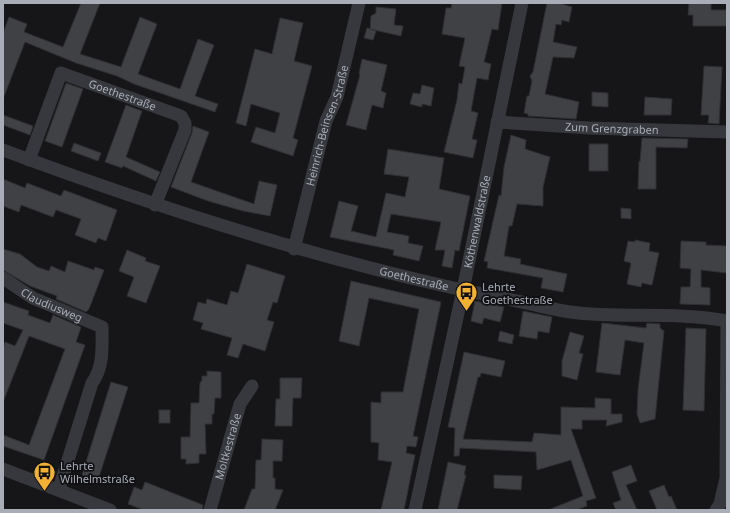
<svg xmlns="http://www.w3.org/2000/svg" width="730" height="513" viewBox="0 0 730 513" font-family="'Noto Sans',sans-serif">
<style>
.building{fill:#404145;stroke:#303034}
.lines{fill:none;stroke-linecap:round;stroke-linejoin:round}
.street{stroke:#37383d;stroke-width:13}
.labels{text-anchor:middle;stroke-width:3.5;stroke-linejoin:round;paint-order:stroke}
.street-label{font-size:11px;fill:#a8adb8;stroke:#111113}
.poi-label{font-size:11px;fill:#a8adb8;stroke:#111113;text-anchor:start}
</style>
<rect width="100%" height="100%" fill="#161618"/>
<g class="building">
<path d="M81,3H100L80,54L121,67L140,17L157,24L138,74L180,89L198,39L214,45L195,96L218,104L215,112L134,84L117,76L76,63L25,42L3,99V33L9,17L27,24L24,32L63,47Z"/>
<path d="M452,3H502L498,30L492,29L484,62L491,64L488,80L477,78L471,111L478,113L472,139L477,140L473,158L444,152L457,100L459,83L462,84L465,67L459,66L465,38L442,34L446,8H451Z"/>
<path d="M547,3H559L572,7L569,22L562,20L561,25L556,24L553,42L577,47L574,58L553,57L545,94L579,102L576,119L528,116V114L524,113L527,96H529L532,81L530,76L533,72Z"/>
<path d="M689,3H711V10H727V26H693V15H688Z"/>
<path d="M376,7L396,9L394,25L403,26L401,36L370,29L371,16L376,13Z"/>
<path d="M280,18L303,23L294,61L312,66L293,138L298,140L293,156L251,142L256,127L275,133L280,113L251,104L246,126L236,123L255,49L272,54Z"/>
<path d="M367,28L376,31L373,40L364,38Z"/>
<path d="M362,59L387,65L381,91L386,93L383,108L372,105L366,130L346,125L360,75L359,74Z"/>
<path d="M704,66L722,67L719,124L708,123L709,115H701Z"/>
<path d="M66,83L83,89L62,147L45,141Z"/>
<path d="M422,85L434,88L431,106L422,104V107L410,104L413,93L420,94Z"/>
<path d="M592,92L608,93V107L592,106Z"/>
<path d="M645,97L672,99L671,115H644Z"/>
<path d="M126,105L142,111L126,157L160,172L156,181L123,166L122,168L105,162Z"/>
<path d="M3,115L33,126L30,135L3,125Z"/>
<path d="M193,126L209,132L191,182L254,204L259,181L277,185L270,216L243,211L208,201L171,187L192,133Z"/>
<path d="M511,135L526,140L525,149L550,157L543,187V206L517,204L512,226H509L504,256L521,259L520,264L567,274L563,292L541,288L543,278L487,268L488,262L484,261L499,195L501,196L504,167Z"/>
<path d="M642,138L688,139L687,148L656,147V189H638L639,161L640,162Z"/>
<path d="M74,143L101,153L98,161L71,151Z"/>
<rect x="589" y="144" width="19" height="27"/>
<path d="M388,149L444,158L439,189L470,196L459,251L455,250L452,268L442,266L445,250H435L441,222L391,214L387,232L409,236L408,243L423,246L419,261L393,255L394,250L330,237L339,201L358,206L351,231L376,237L386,193L405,197L409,177L384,174Z"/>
<path d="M3,179L25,188L27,183L61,196L64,190L117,210L106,241L98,238L96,243L75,235L81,219L56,210L53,217L21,205L19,212L3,206Z"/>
<path d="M621,208L631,209V219L621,218Z"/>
<path d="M635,240L650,243L649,251L659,253L652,285L642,283L641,287L627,284L631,263L624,261L628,241L635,242Z"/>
<path d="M681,241L706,242V245L727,246V273L701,270V287L710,288V305L680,304L681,287H690L691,269L680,268Z"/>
<path d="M3,249L20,254L37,267L49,271L51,266L65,272L68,261L94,270L95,267L104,270L89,309L86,312L56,299L57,296L30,286L3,270Z"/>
<path d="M127,250L146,258L145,261L160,266L146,303L127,296L134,277L119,271Z"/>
<path d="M247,264L285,276L277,303L273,302L267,320L274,322L265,351L243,344L238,358L227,355L232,338L201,329L203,323L193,320L198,302L206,304L207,299L227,305L231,291L238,293Z"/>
<path d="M351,281L441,302L413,436L418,437L416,447L407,446L406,453L415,455L404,510H381L392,462L378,460L379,443L371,442V402L381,403V392H403L419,309L369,298L359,346L339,341Z"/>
<path d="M475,301L504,307L500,322L484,318L482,324L471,321Z"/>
<path d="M3,302L29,311L28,315L50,323L53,315L81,327L76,342L85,345L44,460L3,446V435L29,445L65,349L29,336L3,402V348L5,342L15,346L23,330L3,323Z"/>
<path d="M523,311L552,317L549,333L538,331L537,339L519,336Z"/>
<path d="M602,323L646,328L647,323L660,324V328L664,331L655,419L640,423L637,414L638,390L644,343L625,340L620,375L596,372Z"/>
<path d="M686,328L706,329L704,411L683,410Z"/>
<path d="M500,331L514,335L512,344L498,341Z"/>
<path d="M570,332L584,336L579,353L583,354L577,380L562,376V361Z"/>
<path d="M464,352L505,361L501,377L481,373L480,377H478L463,439L532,442L534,433L561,435V407L595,408V398L611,399V414H622V422L606,426L607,420H582V429H571L596,498L586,501L587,506L576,510H548L583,496L571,460L537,470L536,452L460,448L459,456H454L455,428L448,427Z"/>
<path d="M207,371L221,372V398H215L214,414H212V424H205L206,454H199V463L186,464V459H181V437H190L191,403H199L200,383L202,380V376H207Z"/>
<path d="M280,378H302L301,398H293L292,426H275L276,399H280Z"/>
<path d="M111,382L128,387L98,480L82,475Z"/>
<rect x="159" y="410" width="11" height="13"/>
<path d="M262,439L283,440L282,461H273V478H275V489L283,490L275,510H244L252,489H255L256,460H261Z"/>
<path d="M448,462L466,466L464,475H466L457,510H438Z"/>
<path d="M631,465L637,481L626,485L637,510H616L613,503L621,500L612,472Z"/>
<path d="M494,475L522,476L521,490L494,488Z"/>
<path d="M145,482L203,505L202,510H144L128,504L134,487L142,490Z"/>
<path d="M664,485L669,497L671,496L677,510H657L649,491Z"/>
</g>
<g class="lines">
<g class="street">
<path id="s1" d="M497,122L589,128L727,132"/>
<path id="s2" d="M3,150C148,204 294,252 445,286C472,292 499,297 526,303C540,306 555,310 570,312C622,319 675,311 727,321"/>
<path id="s3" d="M29,160L61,73L181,116L185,123V130L155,205"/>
<path id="s4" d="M294,249L326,121L337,97L359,3"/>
<path id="s5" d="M3,278L33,298L102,327C102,347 104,367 92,383L59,489"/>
<path d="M3,469L110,510"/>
<path id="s6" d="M210,510L240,404L252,386"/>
<path id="s7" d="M415,510L463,290L522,3"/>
<path d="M716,510L720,504L726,478L727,321"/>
</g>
</g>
<defs>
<symbol id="bus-pin" viewBox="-11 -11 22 30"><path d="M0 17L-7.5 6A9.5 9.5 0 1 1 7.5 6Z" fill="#f2b134" stroke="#111113"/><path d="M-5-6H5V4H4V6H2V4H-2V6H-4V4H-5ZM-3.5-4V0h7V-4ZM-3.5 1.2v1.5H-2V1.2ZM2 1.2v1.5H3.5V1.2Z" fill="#111"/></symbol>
</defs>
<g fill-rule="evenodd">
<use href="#bus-pin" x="454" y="280" width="25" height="34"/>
<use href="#bus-pin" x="32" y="460" width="25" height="34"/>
</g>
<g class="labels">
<g class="street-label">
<text dy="4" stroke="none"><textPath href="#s3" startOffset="158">Goethestraße</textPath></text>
<text dy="4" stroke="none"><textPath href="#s4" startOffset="128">Heinrich-Beinsen-Straße</textPath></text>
<text dy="4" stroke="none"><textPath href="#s1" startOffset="115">Zum Grenzgraben</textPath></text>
<text dy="4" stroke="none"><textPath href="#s7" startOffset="295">Köthenwaldstraße</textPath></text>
<text dy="4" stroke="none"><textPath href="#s2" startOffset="431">Goethestraße</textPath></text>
<text dy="4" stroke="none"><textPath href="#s5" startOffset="56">Claudiusweg</textPath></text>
<text dy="4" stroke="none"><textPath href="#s6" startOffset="66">Moltkestraße</textPath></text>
</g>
<g class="poi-label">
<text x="482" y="291">Lehrte<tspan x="482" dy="13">Goethestraße</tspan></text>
<text x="60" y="470">Lehrte<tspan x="60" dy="13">Wilhelmstraße</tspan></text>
</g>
</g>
<rect width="730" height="513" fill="none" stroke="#a8adb8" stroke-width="8"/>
</svg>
